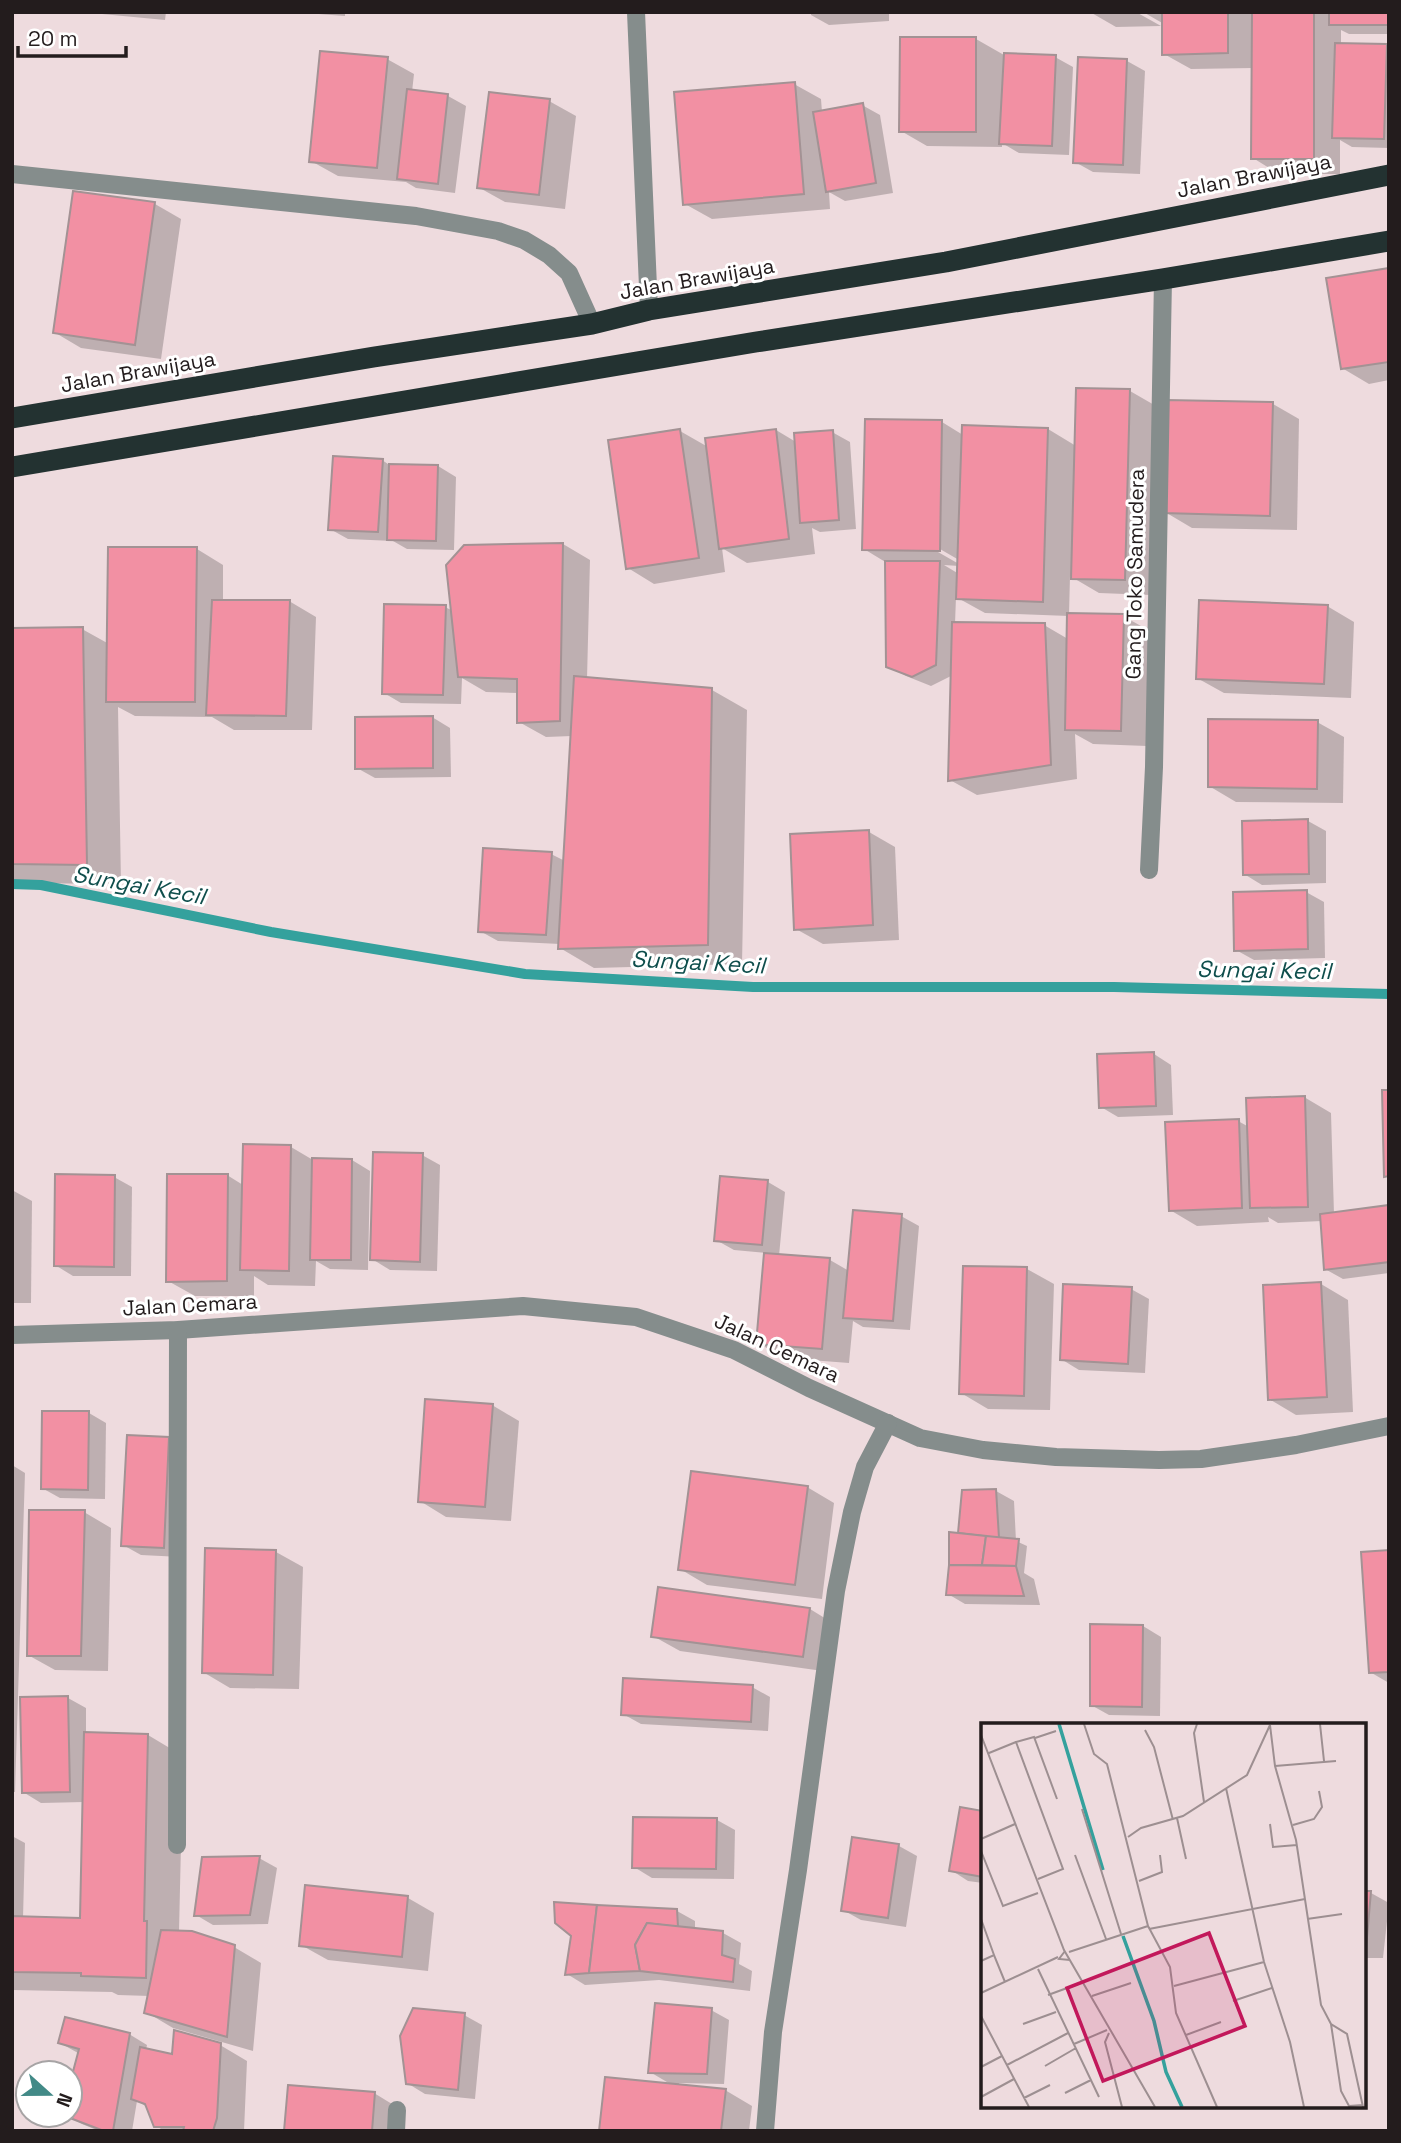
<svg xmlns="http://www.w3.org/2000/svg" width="1401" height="2143" viewBox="0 0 1401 2143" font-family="'Space Grotesk',sans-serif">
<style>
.shadow{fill:#0003;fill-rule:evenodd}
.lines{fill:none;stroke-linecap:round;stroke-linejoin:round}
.stream{stroke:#34a19d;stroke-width:10}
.building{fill:#f290a3;stroke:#a39294;stroke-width:2}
.minor{stroke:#858d8c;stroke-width:18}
.highway{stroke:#233231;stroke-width:21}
.labels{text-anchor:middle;stroke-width:6;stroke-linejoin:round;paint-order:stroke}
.street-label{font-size:21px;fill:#231c1d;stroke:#fff}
.water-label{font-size:23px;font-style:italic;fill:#0f4e4c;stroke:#fff}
.inset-river{fill:none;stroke:#34a19d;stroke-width:3.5}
.inset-road{fill:none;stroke:#9d8f91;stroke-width:2}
.view{fill:#c2185b;fill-opacity:0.15;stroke:#c2185b;stroke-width:3.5}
.inset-edge{fill:none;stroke:#231c1d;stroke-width:3.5}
</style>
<rect width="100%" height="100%" fill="#eedbde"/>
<g class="shadow">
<path d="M81,12H166L165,20Z"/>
<path d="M292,12H345V16Z"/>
<path d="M811,12H889V21L829,25L811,15Z"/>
<path d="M1090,12H1136L1161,26L1116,27Z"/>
<path d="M1143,12H1389V34H1349L1341,30V45L1389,47V148L1352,147L1340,140V174H1279L1253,158V68L1191,69L1164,54V24Z"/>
<path d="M901,38L976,39L1004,55L1055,57L1073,67L1069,155L1019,153L1002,143V147L927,146L901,131Z"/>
<path d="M387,59L414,74L412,92L448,96L466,106L455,193L416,188L406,182L338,176L311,161Z"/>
<path d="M1127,61L1145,71L1140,174L1093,172L1075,162Z"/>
<path d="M794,84L821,99L822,112L862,105L880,115L893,193L845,201L829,192L830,209L712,219L685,204Z"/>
<path d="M549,101L576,116L565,209L505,202L478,187Z"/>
<path d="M75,193L155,204L181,219L161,359L81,348L54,332Z"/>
<path d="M1389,270V380L1369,384L1342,368Z"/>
<path d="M1130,391L1156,406L1151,595L1099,593L1070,576L1069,615L1123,616L1150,631L1147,746L1093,744L1075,734L1077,779L977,795L950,780L953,675L931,686L906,676L887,666V563L864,549L942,422L963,435L1048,429L1076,446ZM933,545L959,560V564L931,548ZM944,565L959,566V574ZM956,597L985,613L1069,616L1068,639L1044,625L955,624Z"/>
<path d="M1273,404L1299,419L1297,530L1192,528L1165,512Z"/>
<path d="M776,430L796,442L832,432L850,442L856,529L820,532L812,528L815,554L747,563L722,548L725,572L654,584L628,568L680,431L708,447Z"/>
<path d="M382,460L391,466H438L456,477L454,550L407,549L393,541L348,539L330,529Z"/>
<path d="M563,544L590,560L587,679L712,690L747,710L742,964L594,968L560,948V944L498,941L480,931L551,854L565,861L572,736L546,737L519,722V693L486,692L462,678L461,704L401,703L384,693L445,607L453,611Z"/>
<path d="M197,549L223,565V601H289L316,617L312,730H234L212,717L135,716L118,707L121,884L12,883V630L82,629L109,644Z"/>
<path d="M1327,606L1354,622L1351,698L1224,693L1197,678Z"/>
<path d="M432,717L450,728L451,777L375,778L357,768Z"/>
<path d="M1317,722L1344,737L1343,803L1236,802L1209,786Z"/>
<path d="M1308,821L1326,831V883L1262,885L1244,874Z"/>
<path d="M869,832L895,847L899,940L823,944L796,929Z"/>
<path d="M1306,892L1324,902L1325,958L1254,960L1236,950Z"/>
<path d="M1154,1054L1171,1065L1173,1115L1118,1117L1101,1107Z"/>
<path d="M1304,1097L1331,1113L1334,1214L1389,1207V1273L1343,1279L1325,1269L1322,1221L1278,1223L1268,1217L1269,1222L1197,1226L1170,1210L1238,1121L1249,1127Z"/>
<path d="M291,1147L313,1160H352L370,1171L368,1270L330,1269L316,1261L315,1286L268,1285L254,1276V1296H195L168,1281L227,1175L243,1185Z"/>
<path d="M422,1155L440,1165L437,1271L390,1270L372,1259Z"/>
<path d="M114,1177L132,1187L131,1276H73L55,1265Z"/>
<path d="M768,1182L785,1192L779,1256L830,1260L849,1271L901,1216L919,1226L910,1330L863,1327L853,1321L849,1363L784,1358L758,1343L766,1253L734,1250L716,1240Z"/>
<path d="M12,1190L32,1201L31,1303H12Z"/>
<path d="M1027,1269L1054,1284L1050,1410L988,1409L961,1393Z"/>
<path d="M1321,1284L1348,1300L1353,1412L1296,1415L1269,1399Z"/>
<path d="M1131,1289L1149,1299L1145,1373L1079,1370L1061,1359Z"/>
<path d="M492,1405L519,1421L511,1521L446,1517L420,1501Z"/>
<path d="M89,1413L106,1423L105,1499L60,1498L42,1488Z"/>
<path d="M168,1439L186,1449L181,1557L141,1555L123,1545Z"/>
<path d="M12,1465L25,1473L15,1792H12Z"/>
<path d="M807,1487L834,1503L822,1599L707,1585L680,1569Z"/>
<path d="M996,1491L1014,1501L1016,1541L1027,1546L1024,1573L1034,1579L1040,1605L965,1604L948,1594L951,1564L965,1536Z"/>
<path d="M84,1512L111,1528L108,1671L55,1670L28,1655Z"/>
<path d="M207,1550L276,1552L303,1567L299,1689L230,1688L203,1672Z"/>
<path d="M1389,1552V1683L1370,1672Z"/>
<path d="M810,1609L836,1625L830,1672L680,1651L653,1636Z"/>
<path d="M1143,1626L1161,1637L1160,1716L1109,1715L1091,1705Z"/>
<path d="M752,1687L770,1697L768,1731L641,1724L623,1714Z"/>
<path d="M68,1698L86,1708V1734L148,1735L183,1756L179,1932L234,1947L261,1963L253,2051L173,2028L146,2012L150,1996L118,1995L112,1992L12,1990V1836L25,1843L23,1918L81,1920L84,1802L41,1803L23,1792Z"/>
<path d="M983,1813V1883L968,1881L951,1870Z"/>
<path d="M717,1820L735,1830L734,1879L652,1878L634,1867Z"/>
<path d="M854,1839L899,1846L917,1856L906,1927L861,1920L843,1910Z"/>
<path d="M259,1858L277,1868L268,1924L213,1925L196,1915Z"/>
<path d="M1364,1893H1371L1389,1903L1383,1958H1364Z"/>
<path d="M408,1898L434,1913L428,1971L328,1960L301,1945Z"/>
<path d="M677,1911L695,1921V1930L723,1933L741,1943L739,1964L752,1971L750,1991L659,1980L585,1985L567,1974Z"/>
<path d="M711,2010L729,2020L724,2084L679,2083V2086L725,2090L752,2106L749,2131H601L672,2085L650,2072Z"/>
<path d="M464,2015L482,2025L475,2099L425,2094L407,2083Z"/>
<path d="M129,2034L147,2045L146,2050L173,2056L220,2045L247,2061L244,2131H164L155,2125L149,2108L137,2101L132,2131H99L82,2124L65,2115H70V2090L78,2053L60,2043Z"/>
<path d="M374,2093L392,2104L390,2131H286Z"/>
</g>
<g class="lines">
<path class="stream" d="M12,884L41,885L271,932L525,974L753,987H1114L1389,994"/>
</g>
<g class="building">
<path d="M1162,12H1228V53L1162,55Z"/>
<path d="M1252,12H1314V159H1251Z"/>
<rect x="1329" y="12" width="60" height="13"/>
<path d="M900,37H976V132H899Z"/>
<path d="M1335,43L1387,44L1384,139L1332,138Z"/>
<path d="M320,51L388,57L377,168L309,162Z"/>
<path d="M1004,53L1056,55L1052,146L999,144Z"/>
<path d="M1078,57L1127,59L1123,165L1073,163Z"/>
<path d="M795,82L804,194L683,205L674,92Z"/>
<path d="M407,89L448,94L438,184L397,179Z"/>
<path d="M489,92L550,99L539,195L477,188Z"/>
<path d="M863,103L876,183L826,192L813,112Z"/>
<path d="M73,191L155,202L135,345L53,333Z"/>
<path d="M1389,268V362L1341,369L1326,278Z"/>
<path d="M1076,388L1130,389L1125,580L1071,579Z"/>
<path d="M1166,400L1273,402L1270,516L1163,513Z"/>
<path d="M865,419L942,420L940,551L862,550Z"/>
<path d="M962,425L1048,428L1043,602L956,599Z"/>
<path d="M680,429L699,558L626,569L608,440Z"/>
<path d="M776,429L789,539L719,549L705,438Z"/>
<path d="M833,430L839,520L800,523L794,433Z"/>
<path d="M333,456L383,459L378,532L328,530Z"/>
<path d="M389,464L438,465L436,541L387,540Z"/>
<path d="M563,543L560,721L517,723V679L458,677L446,565L464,545Z"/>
<path d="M108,547H197L195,702H106Z"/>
<path d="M885,561H940L936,665L912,677L886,667Z"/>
<path d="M212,600H290L286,716L206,715Z"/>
<path d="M1199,600L1328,605L1324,684L1196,679Z"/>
<path d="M384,604L446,605L443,695L382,694Z"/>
<path d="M1067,613L1124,614L1121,731L1065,730Z"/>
<path d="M952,622L1045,623L1051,765L948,781Z"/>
<path d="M83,627L87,865L12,864V628Z"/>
<path d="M574,676L712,688L708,945L558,949Z"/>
<path d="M433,716V768L355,769V717Z"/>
<path d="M1208,719L1318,720L1317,789L1208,787Z"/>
<path d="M1308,819L1309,874L1243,875L1242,821Z"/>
<path d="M869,830L873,925L794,930L790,834Z"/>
<path d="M483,848L552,852L546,935L478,932Z"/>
<path d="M1307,890L1308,949L1234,951L1233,892Z"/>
<path d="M1154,1052L1156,1106L1099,1108L1097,1054Z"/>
<path d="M1382,1090H1389V1176L1384,1177Z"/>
<path d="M1305,1096L1308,1207L1250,1208L1246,1098Z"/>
<path d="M1239,1119L1242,1208L1169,1211L1165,1122Z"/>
<path d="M243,1144L291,1145L289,1271L240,1270Z"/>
<path d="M373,1152L423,1153L420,1262L370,1260Z"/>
<path d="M312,1158L352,1159L351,1260H310Z"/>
<path d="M55,1174L115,1175L114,1267L54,1266Z"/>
<path d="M167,1174H228L227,1281L166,1282Z"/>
<path d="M720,1176L768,1180L762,1245L714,1241Z"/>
<path d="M1389,1205V1262L1324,1270L1320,1214Z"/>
<path d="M853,1210L902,1214L893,1321L843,1318Z"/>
<path d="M764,1253L830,1258L822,1349L756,1344Z"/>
<path d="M963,1266L1027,1267L1024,1396L959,1394Z"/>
<path d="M1321,1282L1327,1397L1268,1400L1263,1285Z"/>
<path d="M1063,1284L1132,1287L1128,1364L1060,1360Z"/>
<path d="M425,1399L493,1404L485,1507L418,1502Z"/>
<path d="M42,1411H89L88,1490L41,1489Z"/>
<path d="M127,1435L169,1437L164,1548L121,1546Z"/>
<path d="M691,1471L808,1486L795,1585L678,1570Z"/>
<path d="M996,1489L999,1538L958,1533L962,1490Z"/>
<path d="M29,1510H85L81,1656H27Z"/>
<path d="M949,1532L986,1536L982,1565H949Z"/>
<path d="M986,1536L1019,1539L1016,1566L982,1565Z"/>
<path d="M205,1548L276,1550L273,1675L202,1673Z"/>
<path d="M1389,1550V1672L1369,1673L1361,1552Z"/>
<path d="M949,1565L1016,1566L1024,1596L946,1595Z"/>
<path d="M658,1587L810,1608L803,1657L651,1637Z"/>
<path d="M1090,1624L1143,1625L1142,1707L1090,1706Z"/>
<path d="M623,1678L753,1685L751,1722L621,1715Z"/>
<path d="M68,1696L70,1792L22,1793L20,1697Z"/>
<path d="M84,1732L148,1734L144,1921H147L146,1978L81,1976V1973L12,1972V1916L80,1918Z"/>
<path d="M960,1807L983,1811V1877L949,1871Z"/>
<path d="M633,1817L717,1818L716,1869L632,1868Z"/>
<path d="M852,1837L899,1844L888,1918L841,1911Z"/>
<path d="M260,1856L250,1915L194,1916L202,1857Z"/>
<path d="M305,1885L408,1896L402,1957L299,1946Z"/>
<path d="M1364,1891H1371L1366,1949H1364Z"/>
<path d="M554,1902L597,1905L589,1973L565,1975L571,1936L555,1923Z"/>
<path d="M597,1905L677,1909L678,1927L647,1923L635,1945L640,1971L589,1973Z"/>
<path d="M647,1923L723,1931L722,1955L735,1959L733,1982L640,1971L635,1945Z"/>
<path d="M161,1930L192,1931L235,1945L227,2037L144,2013Z"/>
<path d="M655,2003L712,2008L707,2074L648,2073Z"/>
<path d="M413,2008L465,2013L458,2090L406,2084L400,2036Z"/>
<path d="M65,2017L130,2033L113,2131H104L62,2115H70V2083L79,2049L58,2043Z"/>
<path d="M174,2030L221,2043L217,2118L213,2131H183L184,2127H154L145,2104L131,2099L140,2047L172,2054Z"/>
<path d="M605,2077L726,2089L721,2131H599Z"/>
<path d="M288,2085L375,2092L372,2131H284Z"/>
</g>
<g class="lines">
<g class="minor">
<path d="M636,12L649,310"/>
<path d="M12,174L416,216L498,231L524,240L549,255L569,273L592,324"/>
<path d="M1149,870L1154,767L1163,279"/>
<path d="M12,1335L178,1330L523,1306L636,1317L734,1350L809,1388L920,1438L983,1450L1056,1457L1159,1460L1201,1459L1296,1445L1389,1426"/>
<path d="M177,1845L178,1330"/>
<path d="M396,2131L397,2110"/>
<path d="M765,2131L773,2032L798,1870L836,1591L852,1512L865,1467L888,1423"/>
</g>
<g class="highway">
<path d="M12,418L374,357L592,324L649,310L946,262L1389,175"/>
<path d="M12,467L756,342L1163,279L1389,241"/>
</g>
</g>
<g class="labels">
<g class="street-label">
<text transform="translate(1254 176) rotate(-11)" y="7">Jalan Brawijaya</text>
<text transform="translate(697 279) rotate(-10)" y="7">Jalan Brawijaya</text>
<text transform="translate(138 372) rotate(-10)" y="7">Jalan Brawijaya</text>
<text transform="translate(1135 574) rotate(-89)" y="7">Gang Toko Samudera</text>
<text transform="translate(190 1305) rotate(-3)" y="7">Jalan Cemara</text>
<text transform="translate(777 1348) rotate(25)" y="7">Jalan Cemara</text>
</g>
<g class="water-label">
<text transform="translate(139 885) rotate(10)" y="8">Sungai Kecil</text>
<text transform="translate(698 962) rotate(3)" y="8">Sungai Kecil</text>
<text transform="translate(1264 970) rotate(1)" y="8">Sungai Kecil</text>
</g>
</g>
<g transform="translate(981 1723)">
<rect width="385" height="385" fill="#eedbde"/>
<path class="inset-river" d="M78,1L122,147M142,213L173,298L185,349L201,384"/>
<path class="inset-road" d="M103,1L113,31L126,41L167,203M216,1L213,10L223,79M339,1L343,38M289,2L294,43L315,117L340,282L350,301L366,311L382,384M164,7L173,24L192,97M0,12L83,227L174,384M54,15L75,8M8,30L35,19M294,43L355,38M245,65L283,239L309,319L323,384M101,86L140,211M196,95L205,136M289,101L292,124L316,122M312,102L333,96L341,84L338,68M147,114L160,105L202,93L266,52L289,2M0,116L34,101M0,128L22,183L57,170M94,132L125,216M57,156L82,146L35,19L53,14L76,76M158,158L181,149L179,132M0,196L13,232M326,196L361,191M167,203L189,244L195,290L236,384M168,206L324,176M84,228L78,236L89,237M88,229L167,203M0,238L13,232L24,259M57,246L118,374M193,263L283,239M0,270L77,234M67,272L97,261M111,273L150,260M252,278L291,265M0,293L48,384M42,301L75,289M350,301L360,368L368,383L382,382M128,310L124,319L141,384M205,312L240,299M93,321L126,307M26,342L87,310M64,343L95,325M0,344L21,333M84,370L110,357M0,374L33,356M43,375L69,362"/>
<path class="view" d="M228,210L264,303L122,358L86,265Z"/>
<rect width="385" height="385" class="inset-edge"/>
</g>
<rect width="1401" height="2143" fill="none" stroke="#231c1d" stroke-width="28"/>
<g transform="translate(49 2094) rotate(111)"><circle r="33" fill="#ffffff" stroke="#a7a4a5" stroke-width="2"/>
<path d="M0-5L12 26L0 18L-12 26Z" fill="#428a87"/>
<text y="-10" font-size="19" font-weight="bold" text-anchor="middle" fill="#231c1d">N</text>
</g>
<path d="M18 46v10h108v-10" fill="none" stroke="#231c1d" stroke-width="3.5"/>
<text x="28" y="46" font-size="21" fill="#231c1d" stroke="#ffffff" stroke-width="5" paint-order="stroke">20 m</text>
</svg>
